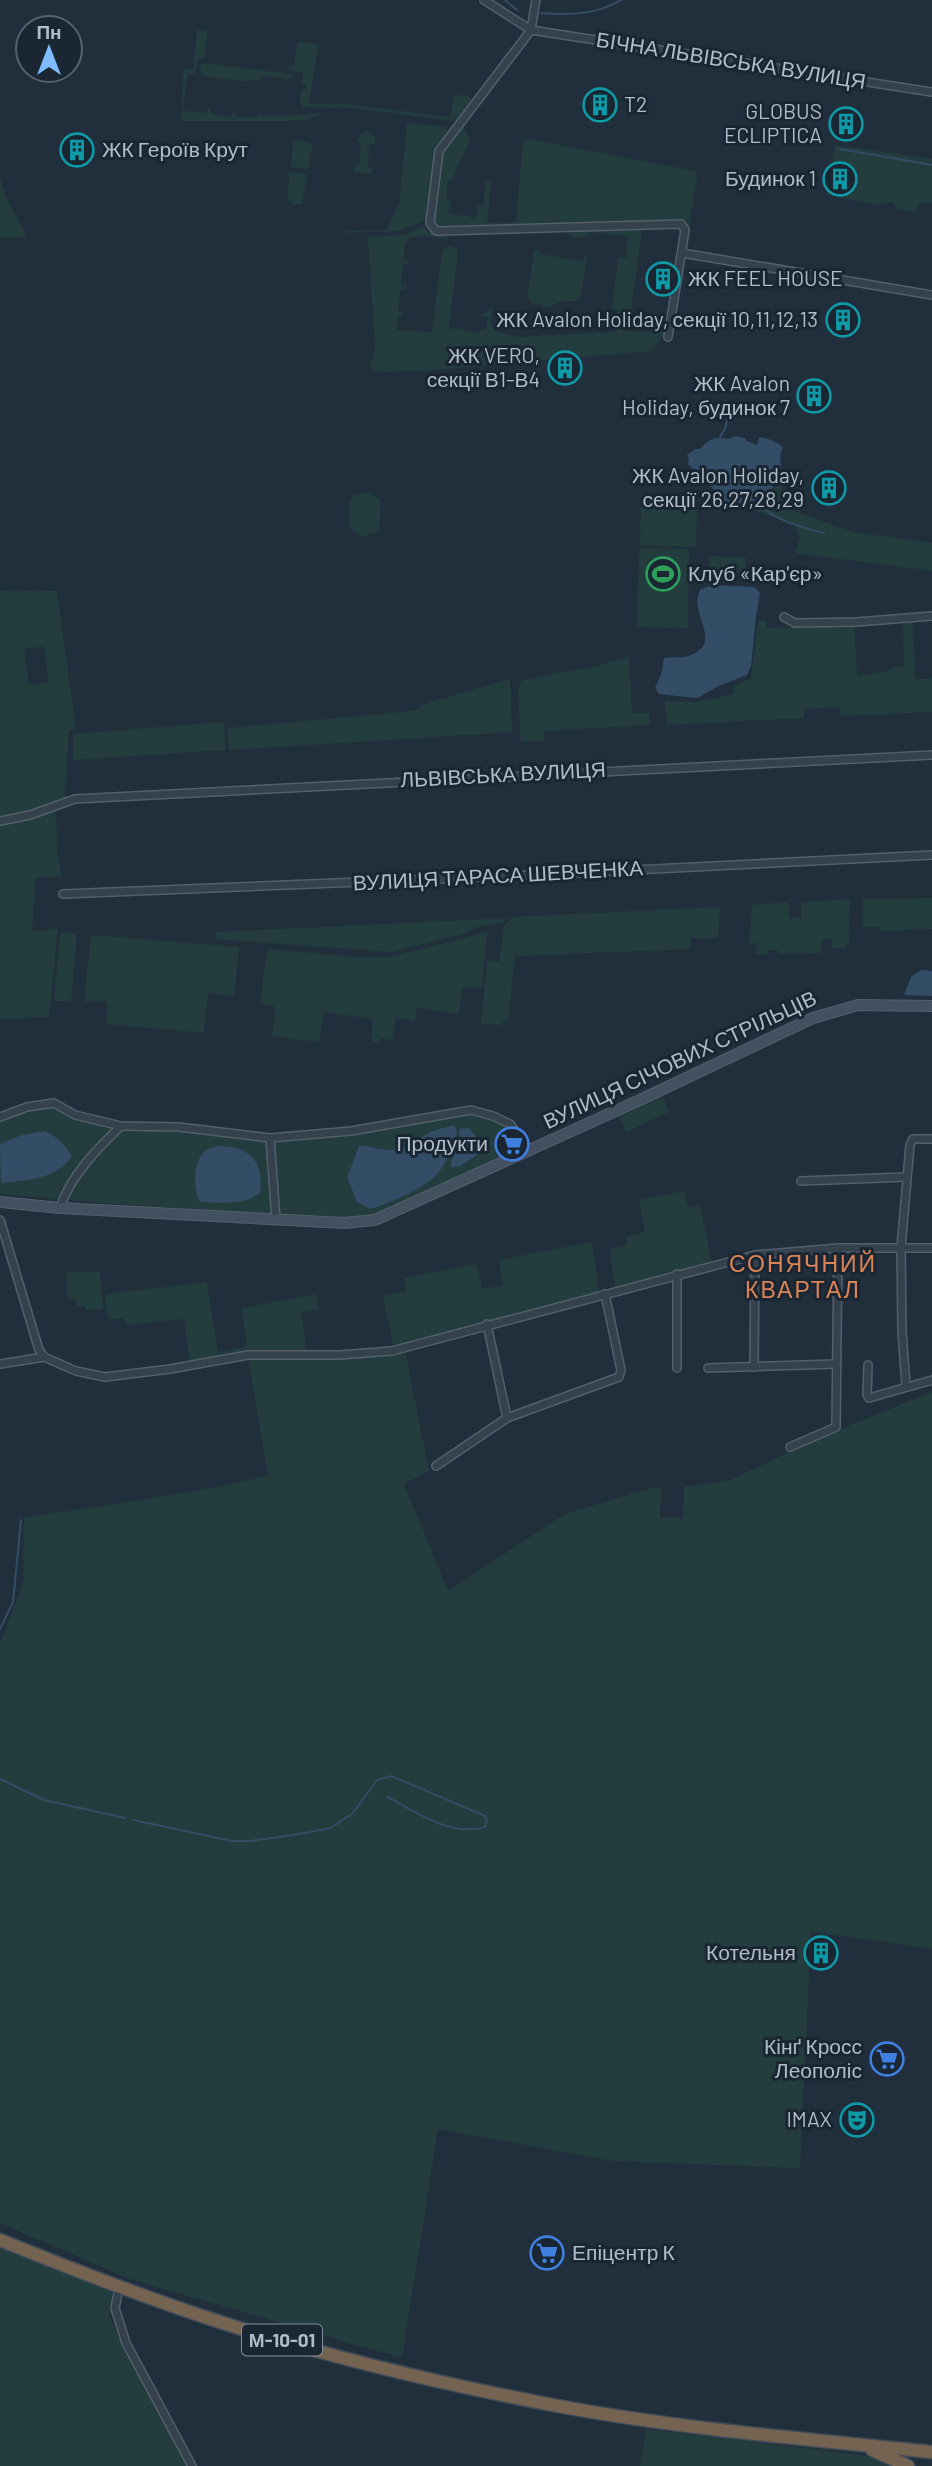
<svg xmlns="http://www.w3.org/2000/svg" width="932" height="2466" viewBox="0 0 932 2466" font-family="Barlow,sans-serif">
<style>
.green{fill:#233d3e;fill-rule:evenodd}
.water{fill:#334d66}
.lines{fill:none;stroke-linecap:round;stroke-linejoin:round}
.stream{stroke:#334d66;stroke-width:2}
.street-casing{stroke:#535f6b;stroke-width:10}
.secondary-casing{stroke:#535f6b;stroke-width:12}
.highway-casing{stroke:#404c58;stroke-width:15}
.street{stroke:#35414d;stroke-width:7}
.secondary{stroke:#425060;stroke-width:10}
.highway{stroke:#746351;stroke-width:12}
.labels{text-anchor:middle;stroke-width:6;stroke-linejoin:round;paint-order:stroke}
.shield{fill:#1a2632;stroke:#838f9c;stroke-width:2}
.shield-label{font-size:19px;font-weight:bold;fill:#b0bcc9}
.street-label{font-size:21px;fill:#b0bcc9;stroke:#1a2632}
.poi-label{font-size:21px;fill:#b0bcc9;stroke:#1a2632;text-anchor:end}
.neighbourhood-label{font-size:23px;letter-spacing:2px;fill:#dc8457;stroke:#1a2632}
</style>
<rect width="100%" height="100%" fill="#212f3d"/>
<g class="green">
<path d="M197,30L208,31L204,58L198,59L195,73L187,75L183,111L207,113L208,108H210V114L232,117L233,111L235,112V117L257,118V113L260,115C282,117 300,114 323,114L305,120L288,121H181L183,69L193,70Z"/>
<path d="M298,42L318,44L309,104H345L450,117L454,95L468,96L472,101L459,118L449,120L352,108L303,107L300,103L301,90L306,89V84L302,83L303,73L288,69L289,66H294Z"/>
<path d="M204,63L291,74L294,77L286,80L284,78L263,76L259,80L243,81L203,76L201,73L200,65Z"/>
<path d="M407,123L446,127L448,131L434,156L427,219L400,231L346,233L345,231L386,230L399,204Z"/>
<path d="M463,125L470,142L456,169L453,180L448,181L446,198L451,200L448,213L470,217L476,220L478,205H483L486,183L482,181L491,180L487,223L516,222L523,141L528,139L695,171L697,178L685,251H683L687,227L681,220L437,226L434,221L441,157Z"/>
<path d="M366,130L375,136V143L369,144L368,167L372,168L371,174L353,172L354,166L359,165L361,143L358,142V137Z"/>
<path d="M299,139L314,144L312,145L308,169L291,167L293,141Z"/>
<path d="M835,145L932,159V202L920,203L916,212L896,209L893,202L879,205L826,195Z"/>
<path d="M289,172L307,174L302,204L294,205L288,199Z"/>
<path d="M0,178L7,199L27,237L0,238Z"/>
<path d="M425,226L428,232L448,237L446,239L427,236L410,237L405,244L404,260H409L408,264H403L401,286H406L405,290H400L398,312L403,313V316H398L396,330L432,332L442,251L449,246L456,248L458,252L449,328L479,333L481,330H486L488,317L483,316V313H488L489,308H493L491,324L495,331L518,337L615,332L618,310L612,309L618,258H626L628,236L591,232L585,238L571,236L567,232L570,230L642,229L628,331L666,332L651,351L435,370L382,372L369,368L375,347L368,237L403,235Z"/>
<path d="M534,249L539,250V254L583,261L584,256H587L580,299C570,304 561,297 551,307L531,303L528,296Z"/>
<path d="M783,480L780,506L853,532L932,543V571L795,553L800,538L795,525L754,510L756,503Z"/>
<path d="M370,492L381,501L379,532L362,537L349,528V504L353,495Z"/>
<path d="M641,503L697,504L696,547L640,546Z"/>
<path d="M639,548L689,549L688,628L637,627Z"/>
<path d="M709,556L746,558L745,577L709,575Z"/>
<path d="M0,590L57,591L76,730H69L65,799L24,813L25,820L56,810L57,849L62,877H36L32,931L58,929L49,1017L0,1019ZM44,646L49,682L29,685L24,649Z"/>
<path d="M758,620L766,621L767,628L854,625L857,676L893,670V667L904,666L903,622L913,621L915,679H930L932,676V712L841,716L840,707L804,709V718L667,725L665,701C695,703 705,702 734,693V685L751,679Z"/>
<path d="M629,657L632,713H649L650,725L544,731V741H521L518,689L522,680L593,667Z"/>
<path d="M510,679L512,732L229,750L227,728L403,712L420,709L421,705Z"/>
<path d="M223,722L226,750L73,760V735L75,734Z"/>
<path d="M932,898V929L880,931V927H862L863,899Z"/>
<path d="M850,899L849,942L846,943L845,948H832V939H822L821,953L778,954V950H767V954L756,955L757,943H749L752,905L789,902V918H801V902Z"/>
<path d="M720,907L718,938H691V949L515,956L508,1020L503,1021L502,1025L481,1024L487,961L499,962L504,926L512,917Z"/>
<path d="M506,918L503,922L473,928L467,933L391,952L216,939V932Z"/>
<path d="M63,932L77,934L71,1001H54L60,935Z"/>
<path d="M487,932L482,988L463,987L459,1015L417,1007L415,1021L396,1017L392,1040L381,1038L380,1044L371,1041L373,1019L324,1012L319,1042L272,1036L276,1007L260,1004L267,949L366,958L391,957Z"/>
<path d="M91,935L239,947L234,996L208,993L204,1033L106,1024L107,1002L84,1001Z"/>
<path d="M663,1097L669,1112L626,1132L619,1117Z"/>
<path d="M54,1106L125,1128L220,1135L351,1134L460,1115C482,1115 500,1118 515,1135L502,1142L506,1151L503,1155L474,1171L375,1215L344,1219L116,1204L0,1194V1121L31,1108ZM436,1130L451,1154L441,1169L357,1202L347,1177L359,1146C369,1146 377,1151 387,1151C407,1150 419,1137 436,1130Z"/>
<path d="M684,1191L688,1207L700,1205L712,1264L615,1288L610,1249L627,1245L626,1236L645,1232L639,1200Z"/>
<path d="M592,1242L599,1292L394,1348L383,1296L406,1291L404,1278L477,1264L482,1289L503,1285L499,1260Z"/>
<path d="M100,1271L103,1309L86,1310V1306H77L76,1299H67L66,1272Z"/>
<path d="M207,1282L218,1352L247,1347L242,1308L316,1294L319,1309L301,1312L307,1354L249,1353L190,1364L184,1319L125,1325L124,1318L108,1319L105,1294Z"/>
<path d="M405,1350L429,1471L404,1484L448,1591L565,1514L652,1488L661,1489L660,1518H683L684,1487L728,1481L824,1436L932,1392V1949L811,1931L800,2168L612,2161L438,2129L402,2358L130,2279L0,2223V1644L23,1583L24,1518L196,1491L268,1476L248,1358C300,1359 355,1363 405,1350Z"/>
<path d="M0,2247L111,2292L113,2297L109,2315L119,2338L189,2466H0Z"/>
<path d="M646,2429L860,2455L885,2459L899,2466H640Z"/>
</g>
<g class="water">
<path d="M734,436L745,438L747,441L757,445L759,437C767,438 778,442 783,448C778,456 782,462 780,471C776,496 750,507 727,503L688,464L689,458L687,455L695,449H700C712,437 714,437 729,439Z"/>
<path d="M713,585L754,587L760,593L756,616L751,666L747,675L721,685L697,698L659,694L655,688L662,672L664,658C673,656 682,659 691,655C725,642 686,611 701,589Z"/>
<path d="M921,970L932,971V996L904,995L911,977Z"/>
<path d="M454,1125L457,1132C455,1145 443,1172 431,1180C416,1191 388,1204 370,1209L357,1202L347,1177L359,1146C372,1145 380,1152 397,1149C409,1147 417,1140 427,1134C435,1129 445,1128 454,1125Z"/>
<path d="M469,1128L478,1139L477,1155L460,1166L451,1167V1161L458,1148L460,1129Z"/>
<path d="M44,1131C55,1135 67,1146 72,1157C55,1180 27,1180 1,1183L0,1144L22,1135Z"/>
<path d="M216,1146C249,1146 264,1159 260,1193C242,1205 222,1203 200,1202C193,1190 193,1160 205,1151C208,1148 212,1148 216,1146Z"/>
</g>
<g class="lines">
<g class="stream">
<path d="M505,0L517,10"/>
<path d="M541,13C568,15 597,15 621,0"/>
<path d="M840,149L932,165"/>
<path d="M720,437L725,429L731,404"/>
<path d="M757,501C771,520 801,527 824,533"/>
<path d="M0,1629L13,1602L21,1520"/>
<path d="M0,1779L44,1800L125,1818"/>
<path d="M133,1820L232,1841H250L293,1835L331,1828L353,1813L377,1780L391,1776L483,1815L487,1819L485,1827C451,1837 417,1813 388,1797"/>
</g>
<defs>
<g id="street">
<path d="M484,0L531,30L932,92"/>
<path d="M536,0L531,30L439,151L430,223L436,231H440L681,224L685,230L668,337"/>
<path d="M682,253L932,295"/>
<path d="M784,617L795,623L856,622L932,616"/>
<path d="M0,821L30,815L75,799L932,755"/>
<path d="M63,894L513,876L932,855"/>
<path d="M0,1117L27,1107L54,1103L75,1115L121,1126L179,1127L270,1138L351,1131L471,1110L493,1116L510,1124L529,1151"/>
<path d="M270,1138L276,1219"/>
<path d="M801,1181L907,1177"/>
<path d="M60,1208C70,1176 98,1148 121,1126"/>
<path d="M0,1220L39,1350L44,1357L76,1371L105,1377L170,1369L248,1355H339L392,1351L755,1255L838,1248H932"/>
<path d="M487,1324L507,1418"/>
<path d="M0,1364L44,1357"/>
<path d="M868,1365L867,1395L869,1398L932,1380"/>
<path d="M754,1367L755,1255"/>
<path d="M677,1368V1274"/>
<path d="M708,1368L836,1364"/>
<path d="M906,1386L902,1331L901,1248L910,1145L913,1139H932"/>
<path d="M790,1447L836,1427L838,1248"/>
<path d="M436,1466L507,1418L619,1377L621,1370L605,1294"/>
<path d="M119,2288L115,2308L126,2343L192,2466"/>
</g>
<path id="secondary" d="M0,1202L60,1208L344,1223L375,1220L640,1100L813,1018L858,1005L932,1006"/>
<g id="highway">
<path d="M0,2240C69,2268 138,2295 208,2318C322,2356 441,2384 558,2406C682,2429 807,2439 932,2452"/>
<path d="M872,2450L908,2466"/>
</g>
</defs>
<use href="#street" class="street-casing"/>
<use href="#secondary" class="secondary-casing"/>
<use href="#highway" class="highway-casing"/>
<use href="#street" class="street"/>
<use href="#secondary" class="secondary"/>
<use href="#highway" class="highway"/>
</g>
<defs>
<symbol id="building-ring" viewBox="-11 -11 22 22"><circle r="9.5" fill="#1a2632" stroke="#0f9aa8" stroke-width="1.5"/><path d="M-4-6H4V6H1V3H-1V6H-4ZM-2.5-4.3h1.7v1.8h-1.7ZM.8-4.3h1.7v1.8H.8ZM-2.5-1h1.7V.8h-1.7ZM.8-1h1.7V.8H.8Z" fill="#0f9aa8"/></symbol>
<symbol id="stadium-ring" viewBox="-11 -11 22 22"><circle r="9.5" fill="#1a2632" stroke="#2e9e5b" stroke-width="1.5"/><path d="M0-5a6.5 5 0 1 0 0 10a6.5 5 0 1 0 0-10ZM-3.5-1.8h7v3.6h-7Z" fill="#2e9e5b"/></symbol>
<symbol id="supermarket-ring" viewBox="-11 -11 22 22"><circle r="9.5" fill="#1a2632" stroke="#3f7fe0" stroke-width="1.5"/><path d="M-6-5.5h2.5l.6 2H6L4.5 2H-2.5L-4.4-4H-6ZM-1.5 3.2a1.3 1.3 0 1 0 .1 0ZM3 3.2a1.3 1.3 0 1 0 .1 0Z" fill="#3f7fe0"/></symbol>
<symbol id="theatre-ring" viewBox="-11 -11 22 22"><circle r="9.5" fill="#1a2632" stroke="#0f9aa8" stroke-width="1.5"/><path d="M-5-5.5Q0-4 5-5.5V0Q5 5 0 6Q-5 5-5 0ZM-3.3-2.5H-1v1.5H-3.3ZM1-2.5H3.3v1.5H1ZM-2.8 1Q0 5.5 2.8 1Z" fill="#0f9aa8"/></symbol>
</defs>
<g fill-rule="evenodd">
<use href="#building-ring" x="581" y="86" width="38" height="38"/>
<use href="#building-ring" x="827" y="105" width="38" height="38"/>
<use href="#building-ring" x="58" y="131" width="38" height="38"/>
<use href="#building-ring" x="821" y="160" width="38" height="38"/>
<use href="#building-ring" x="644" y="260" width="38" height="38"/>
<use href="#building-ring" x="824" y="301" width="38" height="38"/>
<use href="#building-ring" x="546" y="349" width="38" height="38"/>
<use href="#building-ring" x="795" y="377" width="38" height="38"/>
<use href="#building-ring" x="810" y="469" width="38" height="38"/>
<use href="#stadium-ring" x="644" y="555" width="38" height="38"/>
<use href="#supermarket-ring" x="493" y="1125" width="38" height="38"/>
<use href="#building-ring" x="802" y="1934" width="38" height="38"/>
<use href="#supermarket-ring" x="868" y="2040" width="38" height="38"/>
<use href="#theatre-ring" x="838" y="2101" width="38" height="38"/>
<use href="#supermarket-ring" x="528" y="2234" width="38" height="38"/>
</g>
<g class="labels">
<rect class="shield" x="242" y="2324.5" width="80" height="31" rx="5"/>
<g class="shield-label">
<text x="282" y="2347">М-10-01</text>
</g>
<g class="street-label">
<text transform="translate(731 61) rotate(9)" y="7">БІЧНА ЛЬВІВСЬКА ВУЛИЦЯ</text>
<text transform="translate(503 775) rotate(-3)" y="7">ЛЬВІВСЬКА ВУЛИЦЯ</text>
<text transform="translate(498 876) rotate(-3)" y="7">ВУЛИЦЯ ТАРАСА ШЕВЧЕНКА</text>
<text transform="translate(680 1060) rotate(-25)" y="7">ВУЛИЦЯ СІЧОВИХ СТРІЛЬЦІВ</text>
</g>
<g class="poi-label">
<text x="624" y="112" text-anchor="start">T2</text>
<text x="822" y="119">GLOBUS<tspan x="822" dy="24">ECLIPTICA</tspan></text>
<text x="102" y="157" text-anchor="start">ЖК Героїв Крут</text>
<text x="816" y="186">Будинок 1</text>
<text x="688" y="286" text-anchor="start">ЖК FEEL HOUSE</text>
<text x="818" y="327">ЖК Avalon Holiday, секції 10,11,12,13</text>
<text x="540" y="363">ЖК VERO,<tspan x="540" dy="24">секції В1-В4</tspan></text>
<text x="790" y="391">ЖК Avalon<tspan x="790" dy="24">Holiday, будинок 7</tspan></text>
<text x="804" y="483">ЖК Avalon Holiday,<tspan x="804" dy="24">секції 26,27,28,29</tspan></text>
<text x="688" y="581" text-anchor="start">Клуб «Кар'єр»</text>
<text x="488" y="1151">Продукти</text>
<text x="796" y="1960">Котельня</text>
<text x="862" y="2054">Кінґ Кросс<tspan x="862" dy="24">Леополіс</tspan></text>
<text x="832" y="2127">IMAX</text>
<text x="572" y="2260" text-anchor="start">Епіцентр К</text>
</g>
<g class="neighbourhood-label">
<text x="803" y="1272">СОНЯЧНИЙ<tspan x="803" dy="26">КВАРТАЛ</tspan></text>
</g>
</g>
<g transform="translate(49 49)"><circle r="33" fill="#1a2632" stroke="#56626e" stroke-width="2"/>
<path d="M0-5L12 26L0 18L-12 26Z" fill="#7ebcff"/>
<text y="-10" font-size="19" font-weight="bold" text-anchor="middle" fill="#b0bcc9">Пн</text>
</g>
</svg>
